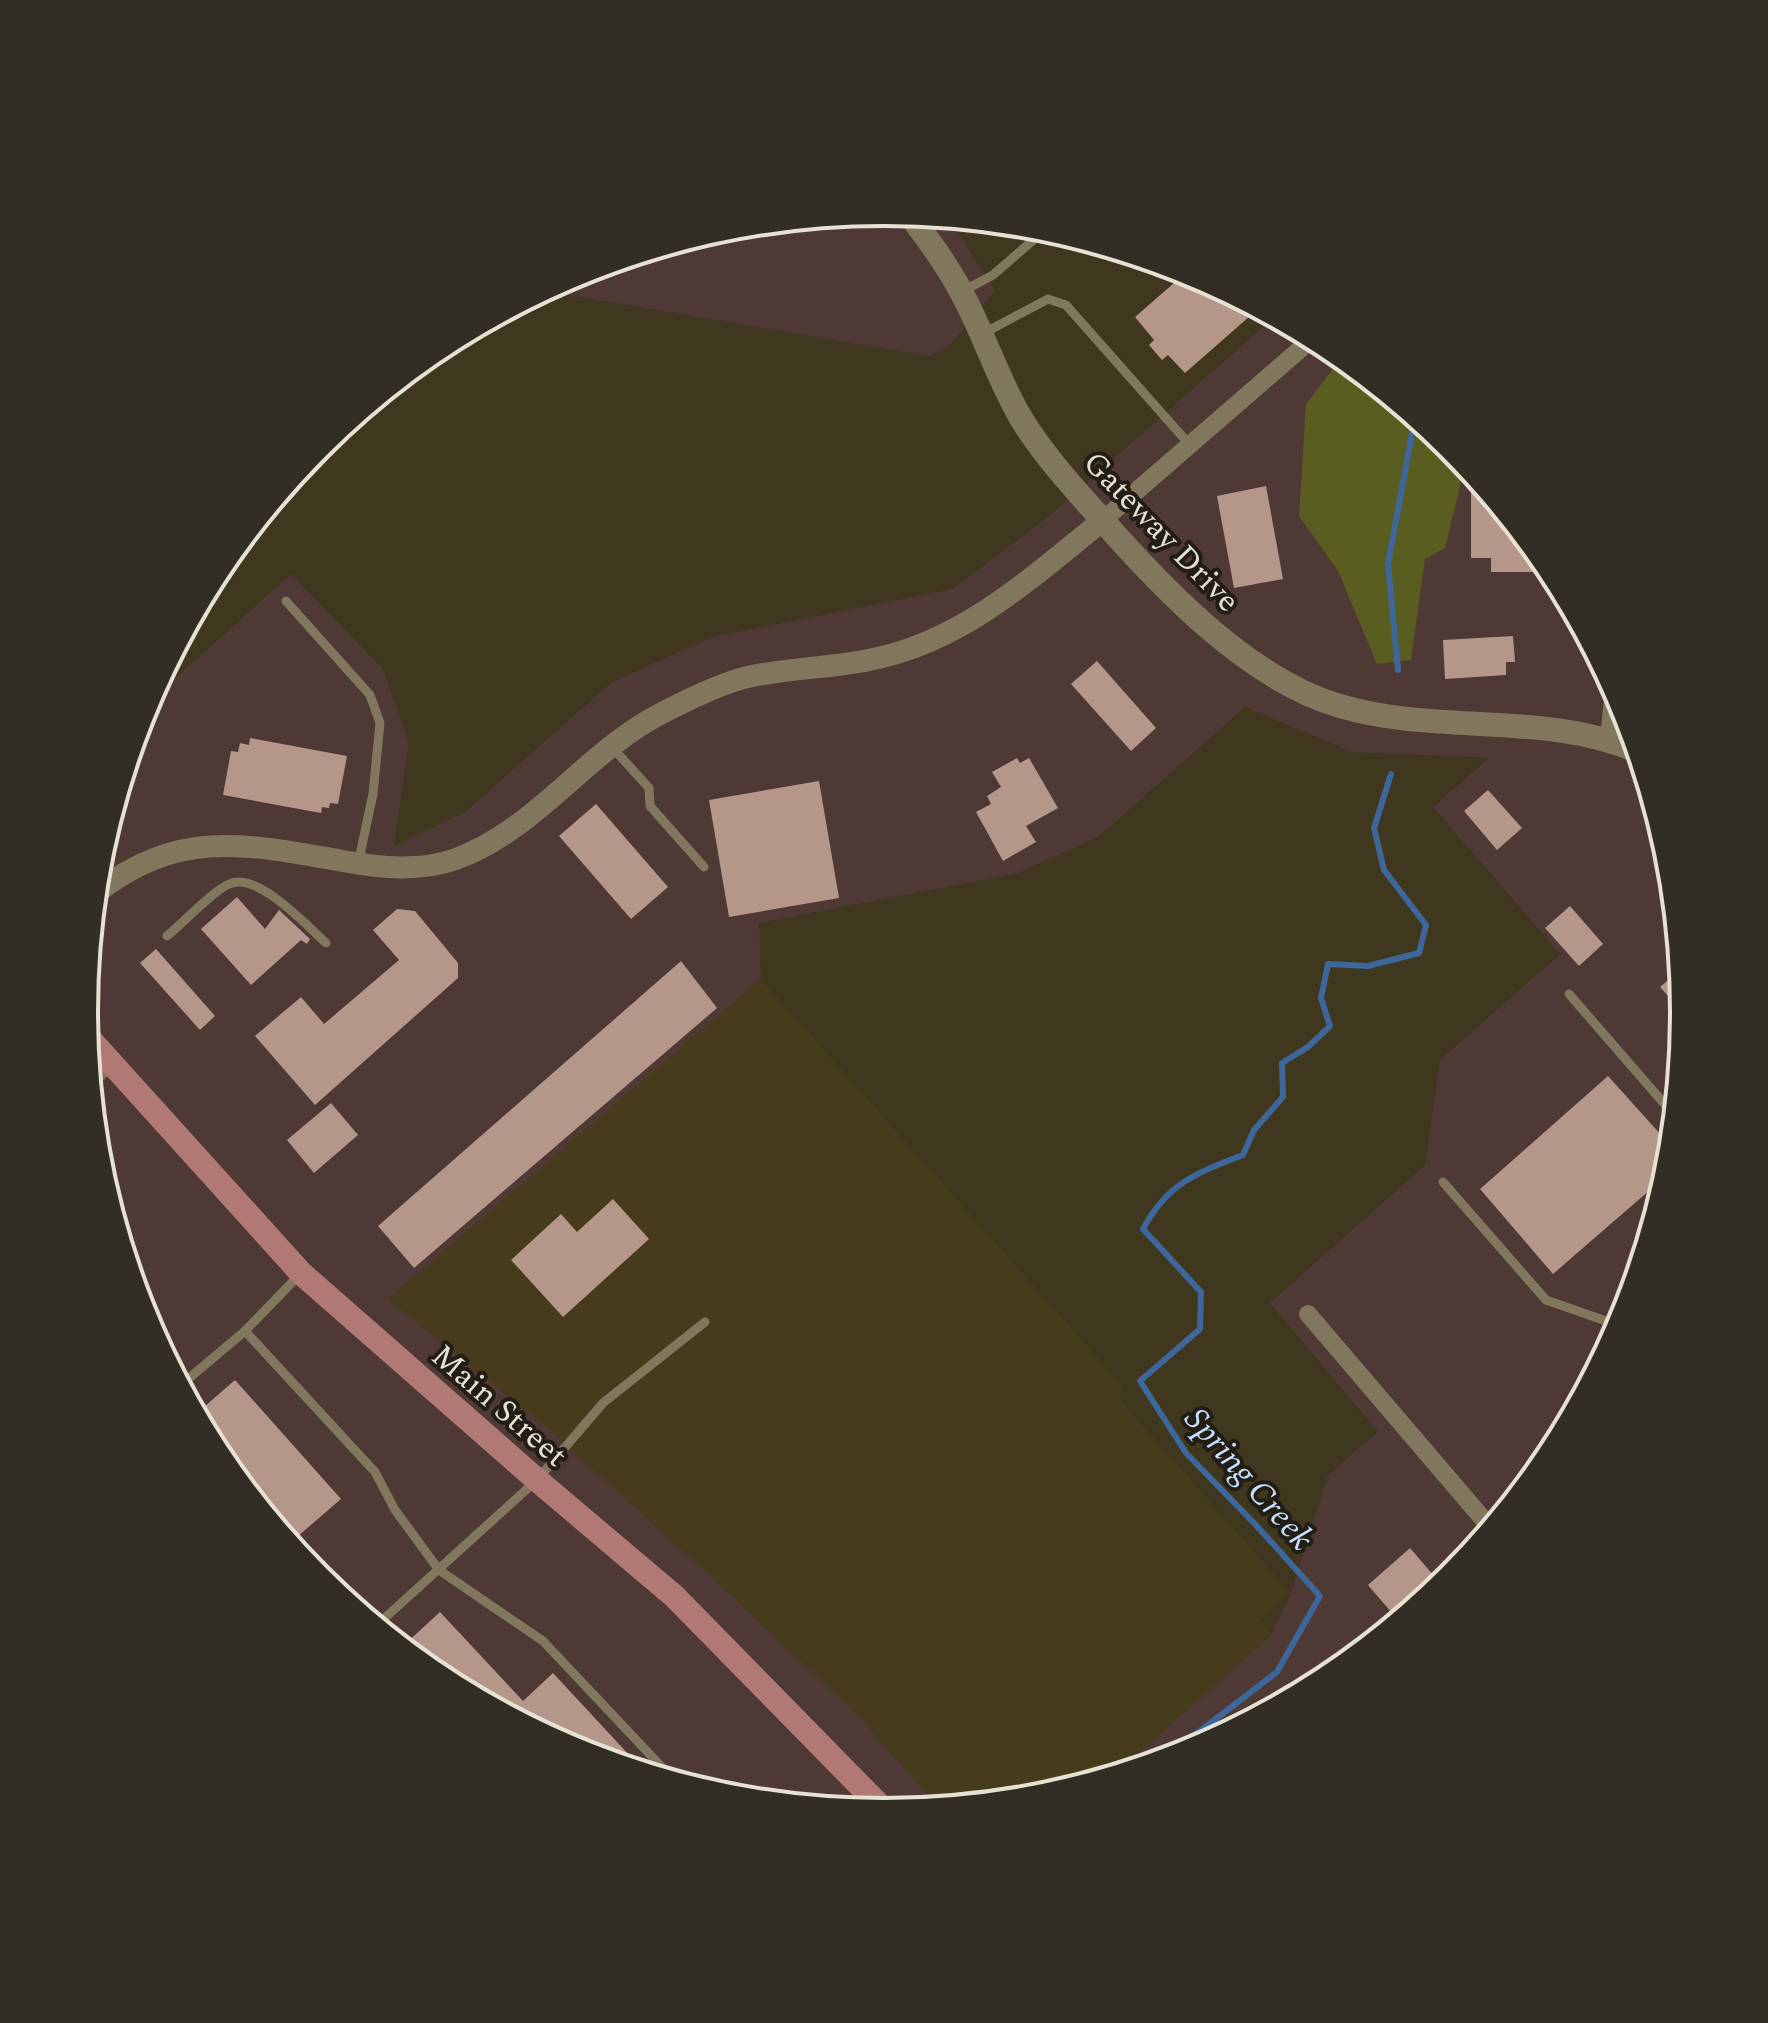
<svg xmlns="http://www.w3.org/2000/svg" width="1768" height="2023" viewBox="0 0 1768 2023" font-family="Spectral,serif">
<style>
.commercial{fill:#4e3934}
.built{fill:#463c1b}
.green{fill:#5a5d20}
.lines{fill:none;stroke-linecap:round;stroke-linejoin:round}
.stream{stroke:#3d679b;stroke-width:6}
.building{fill:#b5978a}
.service{stroke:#80775d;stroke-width:9}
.minor{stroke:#80775d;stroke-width:18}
.tertiary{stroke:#80775d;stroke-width:22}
.secondary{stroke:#80775d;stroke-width:24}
.primary{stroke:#b17974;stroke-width:24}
.labels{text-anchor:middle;stroke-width:8;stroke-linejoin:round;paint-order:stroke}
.street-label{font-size:32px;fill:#e6e2d3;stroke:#221e14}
.water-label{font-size:34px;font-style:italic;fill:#c7dfff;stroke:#221e14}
.rim{fill:none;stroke:#e6e2d3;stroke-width:4}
</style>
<rect width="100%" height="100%" fill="#3f371e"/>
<g class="commercial">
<path d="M884,212L949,218L995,291L951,344L931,356L543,291L578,272L728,227Z"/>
<path d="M1274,317L1329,347L1450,446L1549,567L1623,706L1669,856L1684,1012L1669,1168L1623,1318L1549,1456L1449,1578L1328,1677L1190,1751L1116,1773L1272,1634L1291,1593L1328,1475L1378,1432L1270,1303L1425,1165L1440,1060L1560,954L1433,807L1489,758L1352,752L1245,707L1098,837L1018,873L759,923L761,979L389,1299L548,1428L715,1580L854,1711L938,1806L884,1811L727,1796L577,1750L439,1676L318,1577L219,1456L145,1317L99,1167L84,1011L99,855L145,705L156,684L162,690L291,574L383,669L409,743L394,846L465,812L612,682L712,637L953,589L1048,517Z"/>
</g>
<path class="built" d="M761,979L1124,1387L1116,1395L1291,1593L1261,1620L1272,1634L1116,1773L1040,1796L938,1806L854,1711L715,1580L548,1428L388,1299Z"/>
<path class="green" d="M1342,357L1450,446L1461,459L1460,487L1445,548L1425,559L1411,660L1377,664L1338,571L1299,516L1306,404Z"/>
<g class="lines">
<g class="stream">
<path d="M1398,670L1388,564L1415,417"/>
<path d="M1155,1761L1204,1728L1277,1672L1320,1596L1255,1524L1186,1453L1140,1381L1200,1329L1201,1292L1143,1229C1168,1183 1196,1173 1243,1155L1254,1130L1283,1097L1282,1063L1308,1047L1330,1026L1321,998L1328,964L1368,966L1419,953L1426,925L1384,870L1374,828L1391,774"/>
</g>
</g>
<g class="building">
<path d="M1155,262L1191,273L1258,309L1185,373L1168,355L1162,360L1149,345L1154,340L1135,317L1174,283Z"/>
<path d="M1471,472L1549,567L1552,572H1491V558H1471Z"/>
<path d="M1266,486L1283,579L1234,588L1217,496Z"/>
<path d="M1513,636L1515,662H1506V675L1445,679L1443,640Z"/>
<path d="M1097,661L1156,728L1131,751L1071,684Z"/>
<path d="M250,738L347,756L338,804L330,803L329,808L322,807L321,813L223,795L231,751L238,752L240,743L249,745Z"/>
<path d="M1017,758L1020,763L1029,758L1058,808L1026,826L1036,842L1003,861L976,812L991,804L987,796L1001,787L992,772Z"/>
<path d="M819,781L839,898L729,917L709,800Z"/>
<path d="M1488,790L1522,828L1497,850L1464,811Z"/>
<path d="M596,804L668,887L631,919L559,836Z"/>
<path d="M237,897L265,929L279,910L310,939L307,944L301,940L251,985L201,929Z"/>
<path d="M1570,906L1603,944L1579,966L1545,928Z"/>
<path d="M397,909L415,911L458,963V978L315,1105L255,1036L301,997L324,1024L399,960L373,930Z"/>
<path d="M156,949L215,1016L200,1030L140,963Z"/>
<path d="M681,961L717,1008L414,1268L378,1226Z"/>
<path d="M1680,970L1684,1012V1014L1660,987Z"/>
<path d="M1608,1076L1671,1146L1669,1168L1666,1176L1553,1274L1480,1189Z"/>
<path d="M331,1103L358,1135L314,1173L287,1140Z"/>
<path d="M613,1199L649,1239L563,1317L511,1260L561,1214L577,1232Z"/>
<path d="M235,1380L341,1499L290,1543L219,1456L196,1414Z"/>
<path d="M1410,1548L1441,1584L1398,1620L1368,1585Z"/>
<path d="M440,1612L523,1701L553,1673L643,1770L577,1750L439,1676L403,1646Z"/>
</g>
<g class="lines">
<g class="service">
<path d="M1026,225L1036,237"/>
<path d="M961,292L993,275L1046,229"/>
<path d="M984,333L1048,299L1066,305L1189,444"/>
<path d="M286,601L370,695L380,723L373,794L358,864"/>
<path d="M611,746L649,788L650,806L704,867"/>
<path d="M167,936C183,923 213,891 229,884C257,871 306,925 326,943"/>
<path d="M1569,994L1674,1115"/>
<path d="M91,1085L112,1066"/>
<path d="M1443,1182L1546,1300L1606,1321L1616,1332"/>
<path d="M245,1331L375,1472L395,1510L439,1570L543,1641L674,1780"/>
<path d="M181,1385L245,1331L301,1273"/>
<path d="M377,1625L537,1480L603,1403L705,1322"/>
</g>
<g class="minor">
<path d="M1102,521L1313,338"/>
<path d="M1609,739L1614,689"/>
<path d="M1308,1314L1490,1527"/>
</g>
<path class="tertiary" d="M96,893C179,828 247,844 343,861C380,868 420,872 456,859C536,830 587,751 662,713C687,700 713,687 740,679C784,667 833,669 878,658C967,638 1033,576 1102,521"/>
<path class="secondary" d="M909,214C931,243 952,272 968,305C987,343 1000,383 1022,420C1043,454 1070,484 1097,514C1159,585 1247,679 1340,706C1437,735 1543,711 1637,751"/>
<path class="primary" d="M86,1035L301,1273L537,1480L674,1596L885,1811"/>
</g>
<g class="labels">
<g class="street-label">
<text transform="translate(1162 531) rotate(46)" y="11">Gateway Drive</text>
<text transform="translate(500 1405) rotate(41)" y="11">Main Street</text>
</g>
<g class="water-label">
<text transform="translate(1250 1478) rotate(49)" y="12">Spring Creek</text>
</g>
</g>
<path d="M0 0H1768V2023H0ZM98 1012a786 786 0 1 1 1572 0a786 786 0 1 1-1572 0Z" fill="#322e23" fill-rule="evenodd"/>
<path class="rim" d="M98 1012a786 786 0 1 1 1572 0a786 786 0 1 1-1572 0Z"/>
</svg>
